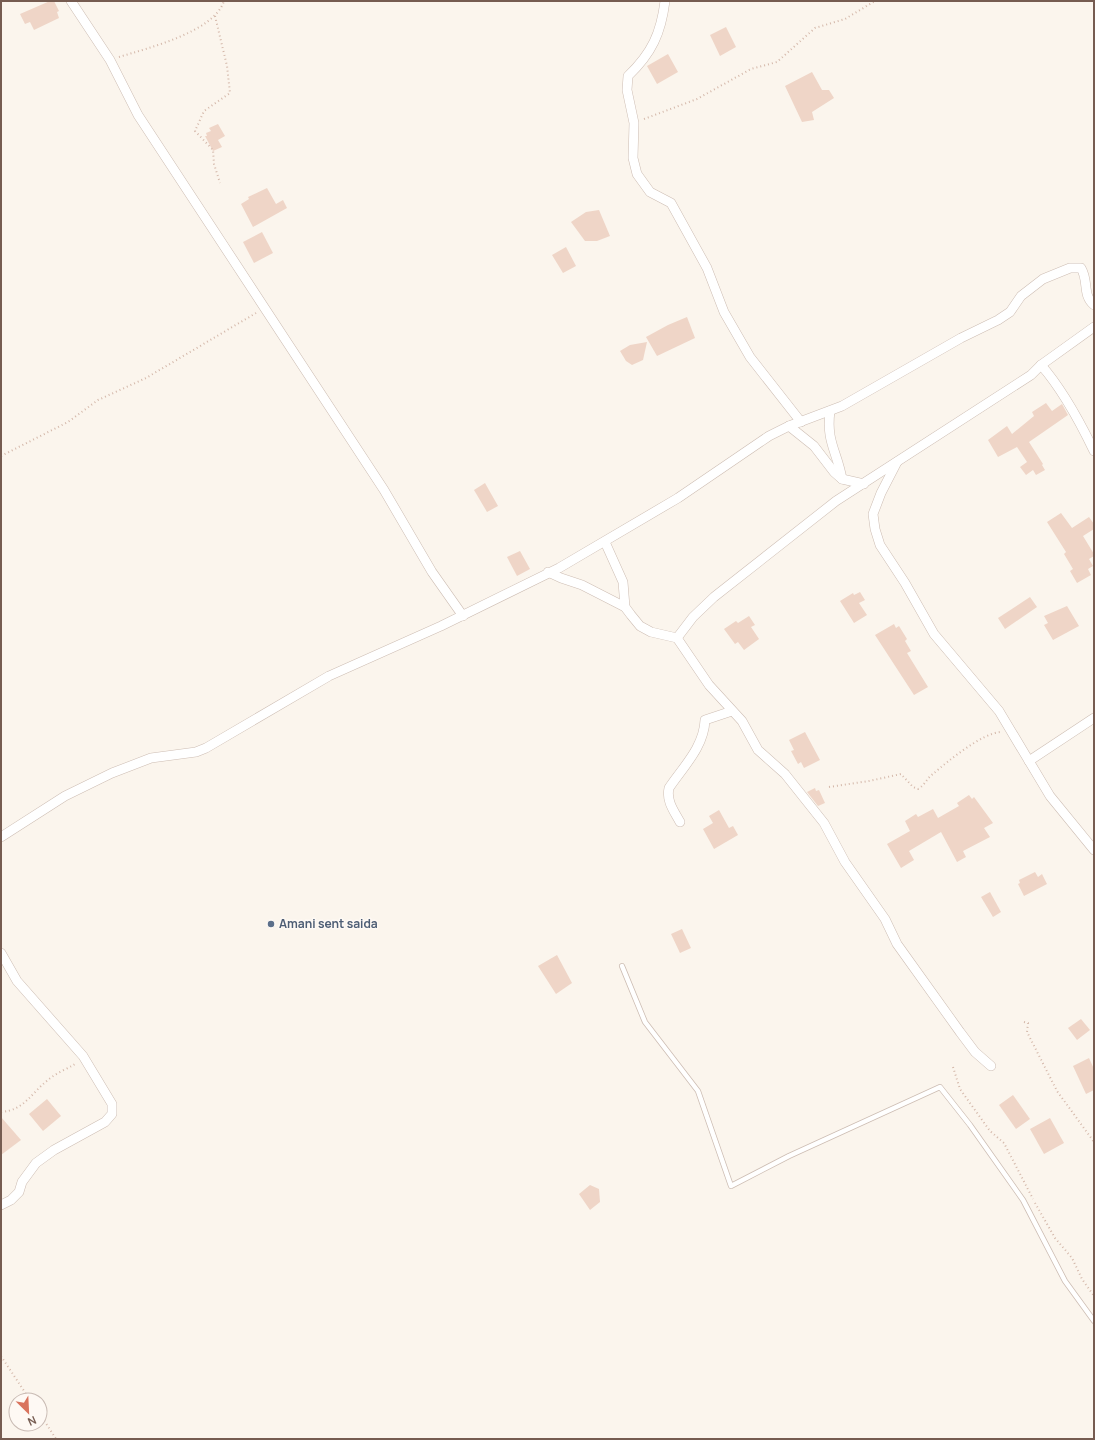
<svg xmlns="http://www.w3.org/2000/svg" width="1095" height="1440" viewBox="0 0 1095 1440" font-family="Manrope,sans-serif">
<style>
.building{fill:#efd5c7}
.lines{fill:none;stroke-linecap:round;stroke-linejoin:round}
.service-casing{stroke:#cdbdb3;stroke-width:6}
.minor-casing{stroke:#cdbdb3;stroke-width:10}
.path{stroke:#d4b8aa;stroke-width:2;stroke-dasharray:1 3;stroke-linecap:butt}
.service{stroke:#fff;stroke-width:4.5}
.minor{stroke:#fff;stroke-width:9}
.service-dot{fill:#5c6f8a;stroke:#fef9f4;stroke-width:1.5}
.labels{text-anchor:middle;stroke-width:3;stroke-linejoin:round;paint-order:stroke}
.service-label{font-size:12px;font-weight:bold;fill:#4e5e75;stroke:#fef9f4;text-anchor:start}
</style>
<rect width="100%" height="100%" fill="#fbf5ed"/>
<g class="building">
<path d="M50,1H54L59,11L57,12L59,18L34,30L30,22L25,24L20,14Z"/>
<path d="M726,27L736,47L720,56L710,35Z"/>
<path d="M668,54L678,72L657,84L647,66Z"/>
<path d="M812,72L822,90H829L834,98L812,112L814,120L802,122L785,86Z"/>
<path d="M218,124L225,136L218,140L222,147L213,151L205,136H207L206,133L211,131L209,128Z"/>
<path d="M267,188L276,204L283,200L287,208L253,227L241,204L249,199L248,197Z"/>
<path d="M599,210L610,236L597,241H585L571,222L586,212Z"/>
<path d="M262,232L273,253L254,263L243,242Z"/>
<path d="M566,247L576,266L563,273L552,255Z"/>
<path d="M687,317L695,338L657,356L646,337L668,325Z"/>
<path d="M647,342L643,360L632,365L626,361L620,351L630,345Z"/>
<path d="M1046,403L1052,411L1062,404L1068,415L1029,442L1043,464L1042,465L1045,470L1036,475L1033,470L1026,475L1020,467L1027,462L1017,447L998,457L988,440L1007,426L1012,434L1034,416L1032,412Z"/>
<path d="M485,483L498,506L487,512L474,490Z"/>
<path d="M1061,513L1072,528L1089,517L1094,524V529L1083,536L1094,554V556L1089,559L1093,566L1088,569L1091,575L1077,583L1070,571L1073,569L1064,554L1066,552L1047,522Z"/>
<path d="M520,551L530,569L517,576L507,557Z"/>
<path d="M860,592L865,600L859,603L867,615L854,623L840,601L853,593L854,595Z"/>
<path d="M1030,597L1037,607L1005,629L998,618Z"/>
<path d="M1067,606L1079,626L1053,640L1044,625L1048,623L1044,616Z"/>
<path d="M749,616L755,625L751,627L759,639L744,650L738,642L735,644L724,629L736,621L738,623Z"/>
<path d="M894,624L896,628L899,626L907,639L905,641L911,651L907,653L928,687L914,695L875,635Z"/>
<path d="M805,732L820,760L804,768L801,762L798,764L791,751L794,750L789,740Z"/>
<path d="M815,788L816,791L819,790L825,803L818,806L807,792Z"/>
<path d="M969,795L972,799L974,797L993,823L984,828L990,837L963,851L966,857L957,862L941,832L909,851L914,860L901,868L887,844L910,831L905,821L916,814L918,817L933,809L938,818L959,806L957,803Z"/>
<path d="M719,810L729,828L733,826L738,835L714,849L703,829L713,823L709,816Z"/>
<path d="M1035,872L1038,877L1042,874L1047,884L1024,896L1018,884L1020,883L1019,880Z"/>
<path d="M990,892L1001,912L993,917L981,897Z"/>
<path d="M682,929L691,948L680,953L671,934Z"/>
<path d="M557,955L572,983L556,994L538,966Z"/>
<path d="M1081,1019L1090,1030L1077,1040L1068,1028Z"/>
<path d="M1089,1058L1094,1069V1090L1086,1094L1073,1066Z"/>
<path d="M1013,1095L1030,1119L1016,1129L999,1105Z"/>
<path d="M47,1099L61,1116L43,1131L29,1114Z"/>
<path d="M1,1117L21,1140L1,1155Z"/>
<path d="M1050,1118L1064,1143L1044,1154L1030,1129Z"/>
<path d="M590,1185L599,1189L600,1202L590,1210L579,1194Z"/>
</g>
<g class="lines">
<defs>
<path id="service" d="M622,966L645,1022L698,1091L731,1186L789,1156L940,1087L970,1125L1023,1200L1065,1281L1094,1321"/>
<g id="minor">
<path d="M71,1L110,60L138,115L384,490L432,572L463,616"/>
<path d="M665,1C661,33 652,53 628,76L627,90L634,123L633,158L637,174L650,192L671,203L707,268L724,312L750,357L801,422"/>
<path d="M1041,365C1063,390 1080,422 1094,451"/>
<path d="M830,411C826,442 837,451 842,479"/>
<path d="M789,426L814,446L834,472L842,479L864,484"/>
<path d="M897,462L881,493L873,514L875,529L880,545L905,583L934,634L999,711L1029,761L1094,718"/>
<path d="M605,542L623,582L625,607L631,615L640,626L651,632L677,638L693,617L714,597L836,501L1031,375L1041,365L1094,327"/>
<path d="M548,572L561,578L582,585L625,607"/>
<path d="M677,638L709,685L742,721L758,750L785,774L824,823L845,862L885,919L897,944L960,1032L975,1052L991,1066"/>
<path d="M1029,761L1050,796L1094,850"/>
<path d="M680,822C674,811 666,801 669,788C683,767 704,747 705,720L732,711"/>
<path d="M1,837L65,796L112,773L151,758L196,752L206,748L329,676L441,626L559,568L678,498L769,436L789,426L842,406L961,338L998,320L1010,312L1021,296L1043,279L1070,268H1081C1089,281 1082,295 1094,305"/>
<path d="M1,953L17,981L83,1056L112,1104V1114L105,1122L54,1150L36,1163L22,1182L19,1192L11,1200L1,1205"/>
</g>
</defs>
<use href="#service" class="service-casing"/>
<use href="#minor" class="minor-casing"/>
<g class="path">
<path d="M215,16L227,66L230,93L204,111L195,131L213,150L214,164L220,183"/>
<path d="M119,57C148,48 214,32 224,1"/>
<path d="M644,119L697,99L751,69L777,62L815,28L845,19L875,1"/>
<path d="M1,456L68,422L98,400L146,378L256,313"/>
<path d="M829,787L869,781L901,774L913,787L918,789C925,785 927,778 933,774C948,761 982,733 1001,732"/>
<path d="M1024,1022L1028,1023L1027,1032L1057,1091L1094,1142"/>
<path d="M953,1067L960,1089L990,1131L1004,1143L1033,1199"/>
<path d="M1,1112C25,1110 31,1093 48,1080C56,1073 67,1069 75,1064"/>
<path d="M1035,1203L1055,1238L1072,1258L1082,1279L1094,1296"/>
<path d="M1,1356L30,1400"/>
<path d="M40,1414L56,1439"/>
</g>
<use href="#service" class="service"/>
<use href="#minor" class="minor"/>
</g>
<circle class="service-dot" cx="271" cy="924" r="4"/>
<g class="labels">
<g class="service-label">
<text x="279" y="928">Amani sent saida</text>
</g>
</g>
<rect width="1095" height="1440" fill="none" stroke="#765c51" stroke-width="4"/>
<g transform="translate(28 1412) rotate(156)"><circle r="19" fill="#fef9f4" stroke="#c8bab3"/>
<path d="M0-3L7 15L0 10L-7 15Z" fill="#d9745e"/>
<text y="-6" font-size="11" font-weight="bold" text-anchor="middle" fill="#765c51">N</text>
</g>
</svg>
